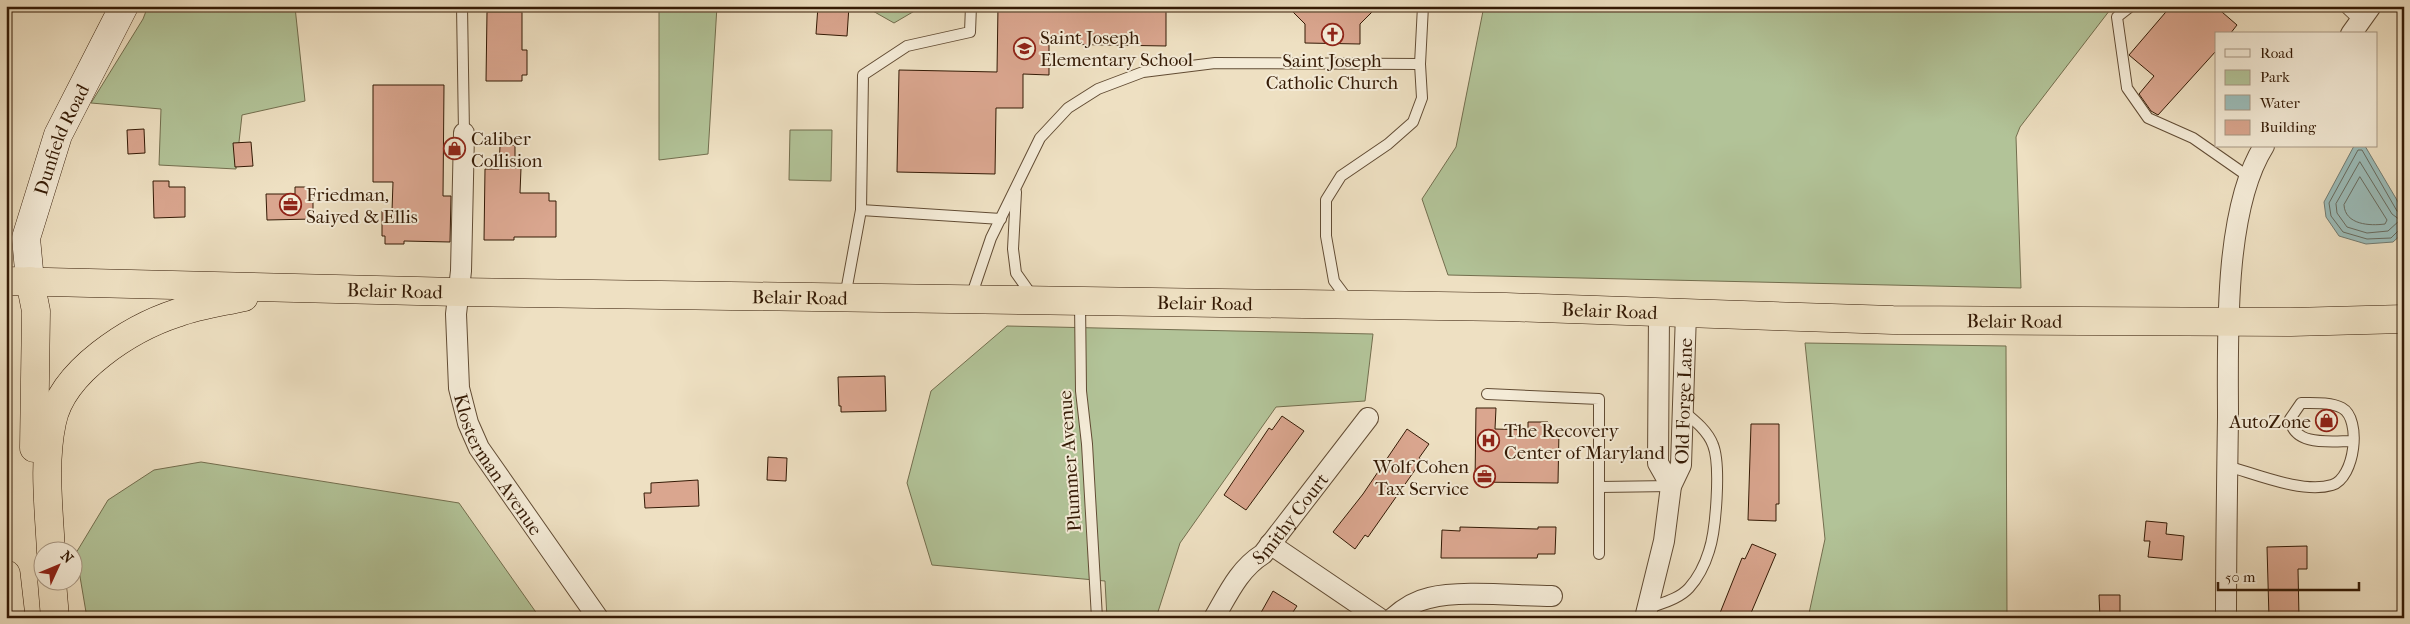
<svg xmlns="http://www.w3.org/2000/svg" width="2410" height="624" viewBox="0 0 2410 624" font-family="'IM FELL French Canon',serif">
<style>
.green{fill:#b2c398;stroke:#736e4e}
.water{fill:#9bbcb9;stroke:#727b71}
.lines{fill:none;stroke-linecap:round;stroke-linejoin:round}
.shore{stroke:#686b5f;stroke-width:1}
.building{fill:#daa68f;stroke:#341a05}
.lane-casing{stroke:#624c34;stroke-width:12}
.street-casing{stroke:#624c34;stroke-width:22}
.secondary-casing{stroke:#341a05;stroke-width:29}
.highway-casing{stroke:#341a05;stroke-width:29}
.lane{stroke:#f4ebd7;stroke-width:10}
.street{stroke:#f4ebd7;stroke-width:20}
.secondary{stroke:#f4ebd7;stroke-width:28}
.highway{stroke:#eee0c2;stroke-width:28}
.labels{text-anchor:middle;stroke-width:4;stroke-linejoin:round;paint-order:stroke}
.poi-label{font-size:19px;fill:#341a05;stroke:#f4ebd7;text-anchor:start}
.street-label{font-size:19px;fill:#341a05;stroke:#f4ebd7}
</style>
<rect width="100%" height="100%" fill="#eee0c2"/>
<filter id="stains"><feTurbulence type="fractalNoise" baseFrequency=".004" numOctaves="4"/><feColorMatrix values="0 0 0 0 .2 0 0 0 0 .09 0 0 0 0 .02 0 0 0 .5 -.17"/></filter>
<radialGradient id="worn" r=".72"><stop offset=".6" stop-color="#630" stop-opacity="0"/><stop offset="1" stop-color="#630" stop-opacity=".3"/></radialGradient>
<g class="green">
<path d="M148,6H303L295,7L305,101L242,115L236,169L159,165L161,109L91,103L143,19Z"/>
<path d="M659,6H717L708,154L659,160Z"/>
<path d="M864,6H923L894,23Z"/>
<path d="M1484,6H2113L2020,127L2016,137L2021,288L1448,275L1422,199L1456,147Z"/>
<path d="M790,130H832L831,181L789,180Z"/>
<path d="M1007,326L1373,334L1365,401L1276,407L1180,543L1156,618H1107L1105,581L932,565L907,483L931,391Z"/>
<path d="M1805,343L2006,346L2007,618H1808L1825,539Z"/>
<path d="M201,462L459,503L540,618H87L76,553L108,500L154,470Z"/>
</g>
<path class="water" d="M2354,146H2365L2404,212V232L2393,242L2366,244L2339,236L2326,217L2324,202Z"/>
<g class="lines">
<g class="shore">
<path d="M2360,162L2392,214L2400,220L2388,231L2367,233L2347,227L2337,213L2336,204Z"/>
<path d="M2360,177L2387,220L2385,224C2370,226 2345,225 2344,205Z"/>
<path d="M2404,213L2397,211L2362,150H2358L2329,203L2331,216L2343,232L2367,239L2391,238L2399,230L2404,229"/>
</g>
</g>
<g class="building">
<path d="M818,6H849L847,36L816,34Z"/>
<path d="M998,6H1166V46L1049,44V75L1023,74V108H996L995,174L897,172L899,70L997,72Z"/>
<path d="M1287,6H1378L1360,24V44L1305,43V24Z"/>
<path d="M2171,6H2215L2237,25L2230,34H2216V51L2158,115L2151,111L2139,94L2154,76L2129,55Z"/>
<path d="M487,12H522V50H527V75H522V81H486Z"/>
<path d="M373,85H444L443,196H451L450,242L404,241V244H385V236H382V211H392L393,182H373Z"/>
<path d="M144,129L145,153L128,154L127,130Z"/>
<path d="M251,142L253,166L235,167L233,143Z"/>
<path d="M515,145V168H521L520,193H549V201H556V237H514V240H484L485,169H499L500,146Z"/>
<path d="M153,181H169V187H185V217L154,218Z"/>
<path d="M295,187H309V194H313V219L267,220L266,194H295Z"/>
<path d="M885,376L886,411L841,412V406H839L838,377Z"/>
<path d="M1476,408H1496L1495,429L1528,430V422H1548V430H1559L1558,483L1475,482Z"/>
<path d="M1282,416L1304,431L1246,510L1243,508L1224,495L1269,428L1272,430Z"/>
<path d="M1751,424H1779V504H1776V521L1748,520Z"/>
<path d="M1407,429L1429,444L1419,458L1422,460L1368,537L1365,535L1355,549L1333,532L1363,494Z"/>
<path d="M768,457L787,458L786,481L767,480Z"/>
<path d="M698,480L699,506L645,508L644,493H651V483Z"/>
<path d="M2146,521L2167,523L2166,534L2184,536L2182,560L2148,557L2150,541H2144Z"/>
<path d="M1460,527L1538,529V527H1556L1555,554H1538L1537,558H1441L1442,530L1460,531Z"/>
<path d="M1752,544L1776,554L1751,613L1748,618H1718L1742,558L1745,559Z"/>
<path d="M2307,546V569H2298L2299,618H2269L2267,547Z"/>
<path d="M1273,591L1297,606L1289,618H1258Z"/>
<path d="M2099,595H2120V618H2100Z"/>
</g>
<g class="lines">
<defs>
<g id="lane">
<path d="M462,6L464,133"/>
<path d="M2131,6L2117,17L2127,88L2148,118L2193,138L2249,177"/>
<path d="M2344,6L2361,22"/>
<path d="M1016,192L1013,249L1016,273L1033,297"/>
<path d="M861,210L1001,219"/>
<path d="M845,297L861,210L863,75L907,46L970,32L971,6"/>
<path d="M971,297L991,238L1040,138L1068,108L1098,89L1143,72L1215,63L1420,64"/>
<path d="M1349,301L1334,281L1326,236V200L1341,176L1388,144L1413,122L1422,98L1420,64L1423,6"/>
<path d="M1080,302L1081,391L1087,444L1097,618"/>
<path d="M1487,394L1599,399V554"/>
<path d="M2227,466C2256,474 2303,494 2332,485C2355,478 2362,419 2342,408C2331,402 2314,403 2301,403L2290,419C2294,447 2331,441 2353,441"/>
<path d="M1600,487L1671,486"/>
<path d="M1649,608C1662,603 1679,599 1689,588C1698,578 1705,564 1709,551C1716,530 1721,465 1713,445C1708,431 1694,420 1683,411"/>
</g>
<g id="street">
<path d="M2351,34L2371,6"/>
<path id="s1" d="M464,133L461,271L456,314L459,388L468,423L479,448L598,618"/>
<path d="M1659,312L1658,463L1671,486"/>
<path d="M1270,544L1379,618"/>
<path id="s2" d="M1214,618C1228,594 1239,569 1263,554L1368,418"/>
<path d="M1393,618C1403,609 1415,601 1429,598C1461,590 1517,596 1552,596"/>
<path id="s3" d="M1645,618L1664,541L1671,486L1681,465L1686,313"/>
<path d="M2226,618C2226,551 2227,484 2228,417C2228,341 2223,211 2264,146"/>
</g>
<g id="secondary">
<path id="s4" d="M30,281L26,238L58,135L124,6"/>
</g>
<g id="highway">
<path id="s5" d="M6,281L458,292L1506,307L1893,320L2291,322L2404,319"/>
<path d="M30,281L36,311L34,448"/>
<path d="M51,552C49,509 43,464 52,422C62,371 131,328 177,313C199,305 222,302 244,297"/>
<path d="M6,574L11,618"/>
<path d="M52,582L55,618"/>
</g>
</defs>
<use href="#lane" class="lane-casing"/>
<use href="#street" class="street-casing"/>
<use href="#secondary" class="secondary-casing"/>
<use href="#highway" class="highway-casing"/>
<use href="#lane" class="lane"/>
<use href="#street" class="street"/>
<use href="#secondary" class="secondary"/>
<use href="#highway" class="highway"/>
</g>
<defs>
<symbol id="church-ring" viewBox="-11 -11 22 22"><circle r="9.5" fill="#f4ebd7" stroke="#8f2418" stroke-width="1.5"/><path d="M-1.2-6h2.4v3.5h3.3v2.4h-3.3V6h-2.4V-.1h-3.3v-2.4h3.3Z" fill="#8f2418"/></symbol>
<symbol id="school-ring" viewBox="-11 -11 22 22"><circle r="9.5" fill="#f4ebd7" stroke="#8f2418" stroke-width="1.5"/><path d="M0-5L7-2L0 1L-7-2ZM-4 1L0 2.5L4 1V4Q0 6-4 4Z" fill="#8f2418"/></symbol>
<symbol id="shop-ring" viewBox="-11 -11 22 22"><circle r="9.5" fill="#f4ebd7" stroke="#8f2418" stroke-width="1.5"/><path d="M-5-2.5h2.3a2.7 3.5 0 0 1 5.4 0H5L5.5 6h-11ZM-1.5-2.5h3a1.5 2.3 0 0 0-3 0Z" fill="#8f2418"/></symbol>
<symbol id="office-ring" viewBox="-11 -11 22 22"><circle r="9.5" fill="#f4ebd7" stroke="#8f2418" stroke-width="1.5"/><path d="M-6-3h4V-5.5h4V-3h4V5H-6ZM-1-4.5V-3h2v-1.5ZM-6 0V1H6V0Z" fill="#8f2418"/></symbol>
<symbol id="hospital-ring" viewBox="-11 -11 22 22"><circle r="9.5" fill="#f4ebd7" stroke="#8f2418" stroke-width="1.5"/><path d="M-5-5h3v3.5h4V-5h3V5h-3V1.5h-4V5h-3Z" fill="#8f2418"/></symbol>
</defs>
<g fill-rule="evenodd">
<use href="#church-ring" x="1320" y="22" width="25" height="25"/>
<use href="#school-ring" x="1012" y="36" width="25" height="25"/>
<use href="#shop-ring" x="442" y="136" width="25" height="25"/>
<use href="#office-ring" x="278" y="192" width="25" height="25"/>
<use href="#shop-ring" x="2314" y="408" width="25" height="25"/>
<use href="#hospital-ring" x="1476" y="428" width="25" height="25"/>
<use href="#office-ring" x="1472" y="464" width="25" height="25"/>
</g>
<g class="labels">
<g class="poi-label">
<text x="1040" y="44">Saint Joseph<tspan x="1040" dy="22">Elementary School</tspan></text>
<text x="1332" y="67" text-anchor="middle">Saint Joseph<tspan x="1332" dy="22">Catholic Church</tspan></text>
<text x="471" y="145">Caliber<tspan x="471" dy="22">Collision</tspan></text>
<text x="306" y="201">Friedman,<tspan x="306" dy="22">Saiyed &amp; Ellis</tspan></text>
<text x="2311" y="428" text-anchor="end">AutoZone</text>
<text x="1504" y="437">The Recovery<tspan x="1504" dy="22">Center of Maryland</tspan></text>
<text x="1469" y="473" text-anchor="end">Wolf Cohen<tspan x="1469" dy="22">Tax Service</tspan></text>
</g>
<g class="street-label">
<text dy="7" stroke="none"><textPath href="#s4" startOffset="148">Dunfield Road</textPath></text>
<text dy="7" stroke="none"><textPath href="#s5" startOffset="389">Belair Road</textPath></text>
<text dy="7" stroke="none"><textPath href="#s5" startOffset="794">Belair Road</textPath></text>
<text dy="7" stroke="none"><textPath href="#s5" startOffset="1199">Belair Road</textPath></text>
<text dy="7" stroke="none"><textPath href="#s5" startOffset="1604">Belair Road</textPath></text>
<text dy="7" stroke="none"><textPath href="#s5" startOffset="2009">Belair Road</textPath></text>
<text dy="7" stroke="none"><textPath href="#s3" startOffset="222">Old Forge Lane</textPath></text>
<text transform="translate(1069 461) rotate(-94)" y="7">Plummer Avenue</text>
<text dy="7" stroke="none"><textPath href="#s1" startOffset="342">Klosterman Avenue</textPath></text>
<text dy="7" stroke="none"><textPath href="#s2" startOffset="126">Smithy Court</textPath></text>
</g>
</g>
<rect width="2410" height="624" fill="none" stroke="#eee0c2" stroke-width="25"/>
<rect x="8" y="8" width="2395" height="609" fill="none" stroke="#341a05" stroke-width="2.5"/>
<rect x="12" y="12" width="2385" height="599" fill="none" stroke="#341a05"/>
<rect x="2215" y="32" width="162" height="115" fill="#f4ebd7" stroke="#a79783"/>
<rect x="2225" y="49" width="25" height="8" fill="#f4ebd7" stroke="#a79783"/>
<text x="2260" y="58" font-size="15" fill="#341a05">Road</text>
<rect x="2225" y="70" width="25" height="15" fill="#b2c398" stroke="#a79783"/>
<text x="2260" y="82" font-size="15" fill="#341a05">Park</text>
<rect x="2225" y="95" width="25" height="15" fill="#9bbcb9" stroke="#a79783"/>
<text x="2260" y="108" font-size="15" fill="#341a05">Water</text>
<rect x="2225" y="120" width="25" height="15" fill="#daa68f" stroke="#a79783"/>
<text x="2260" y="132" font-size="15" fill="#341a05">Building</text>
<g transform="translate(58 566) rotate(46)"><circle r="24" fill="#f4ebd7" stroke="#a79783"/>
<path d="M0-4L9 19L0 12L-9 19Z" fill="#8f2418"/>
<text y="-8" font-size="14" font-weight="bold" text-anchor="middle" fill="#341a05">N</text>
</g>
<path d="M2218 582v8h141v-8" fill="none" stroke="#341a05" stroke-width="2.5"/>
<text x="2225" y="582" font-size="15" fill="#341a05" stroke="#f4ebd7" stroke-width="4" paint-order="stroke">50 m</text>
<rect width="100%" height="100%" filter="url(#stains)"/>
<rect width="100%" height="100%" fill="url(#worn)"/>
</svg>
